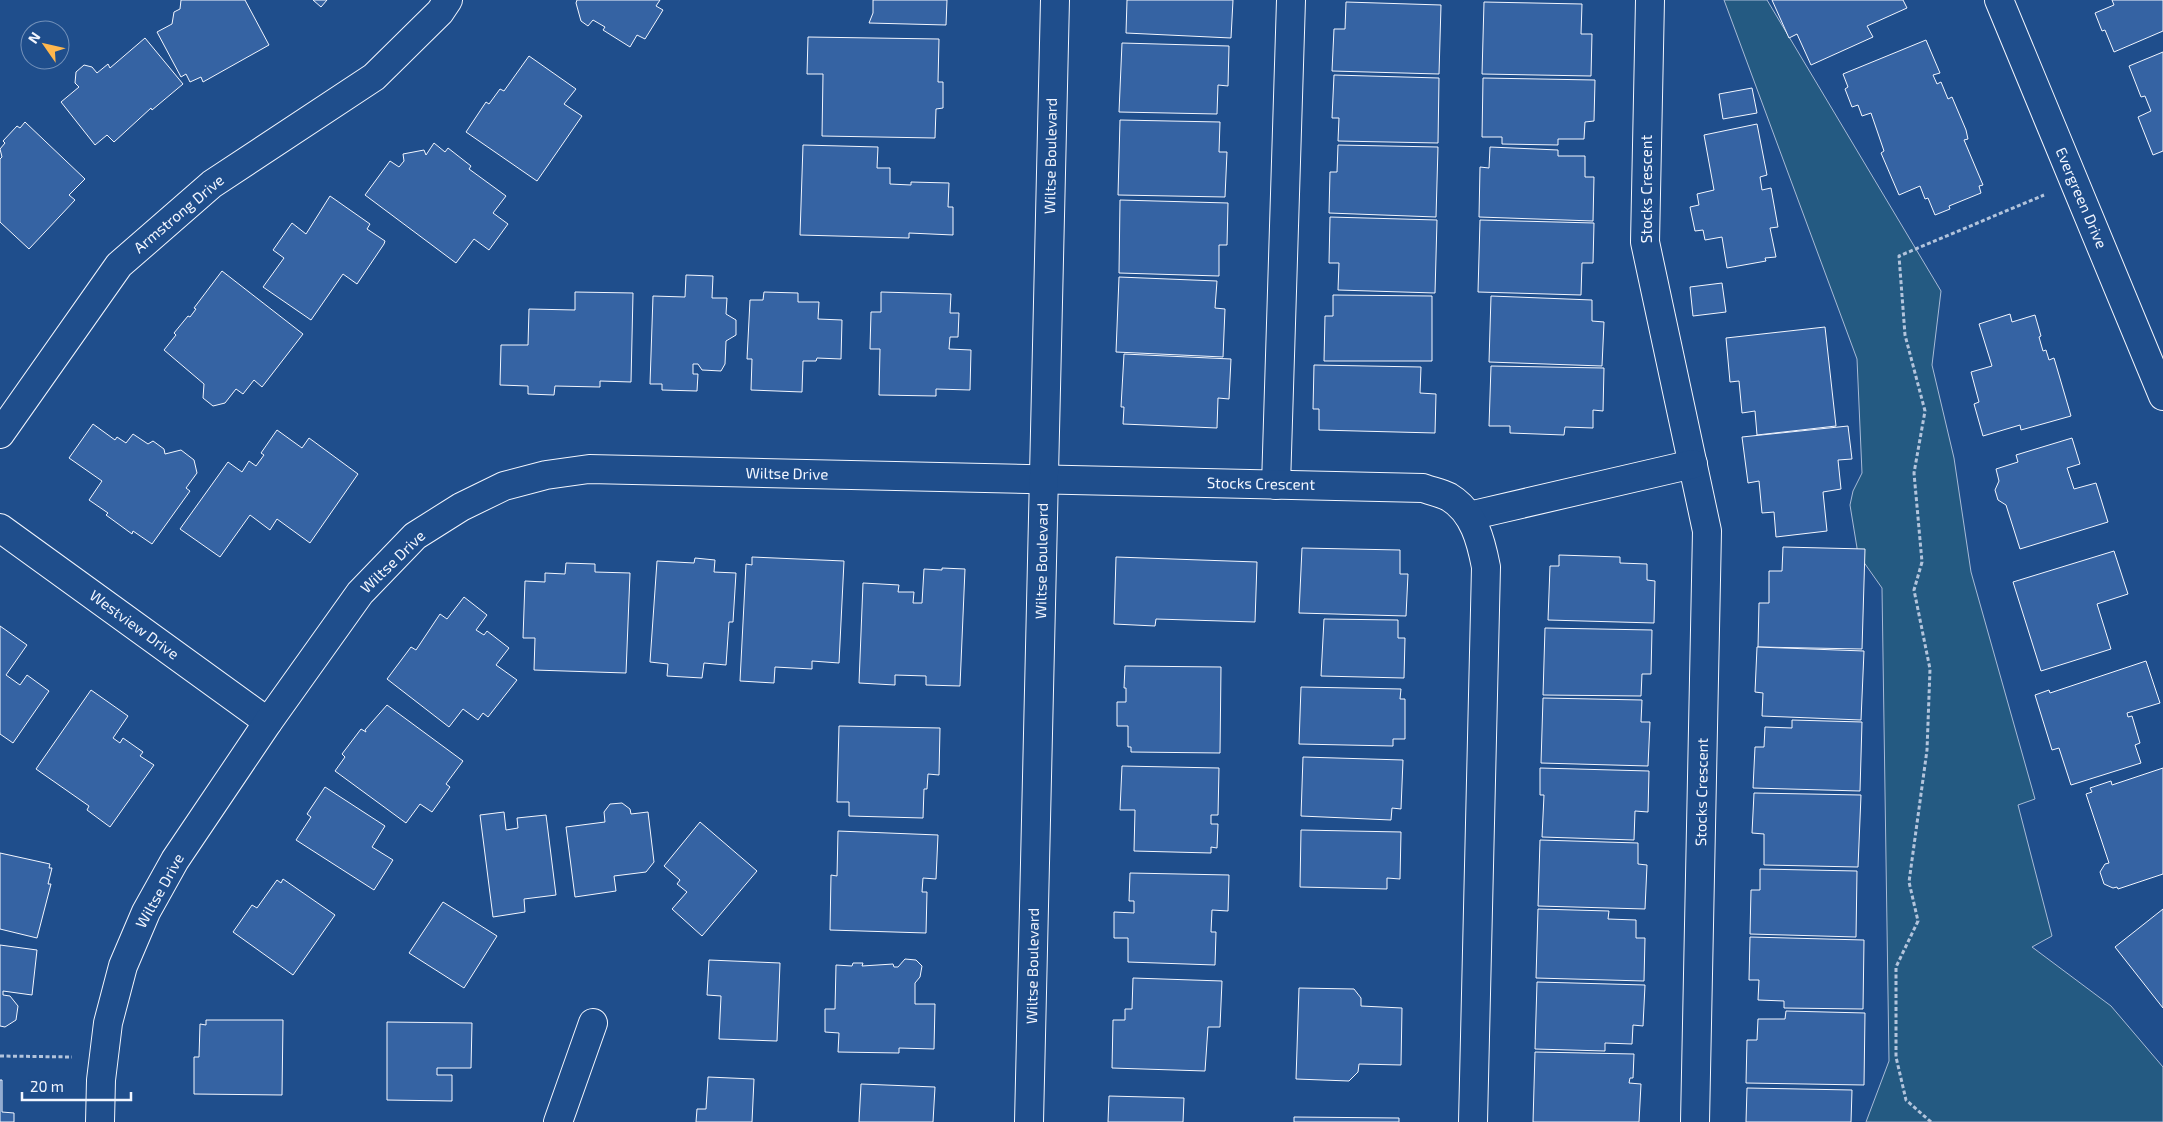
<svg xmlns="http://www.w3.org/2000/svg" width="2163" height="1122" viewBox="0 0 2163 1122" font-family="'Exo 2',sans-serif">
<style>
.green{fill:#245a82;stroke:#a8bbd7}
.building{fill:#3563a3;stroke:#f2f6ff}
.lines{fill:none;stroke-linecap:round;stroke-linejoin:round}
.minor-casing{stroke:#f2f6ff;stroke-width:30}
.path{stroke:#b3c4dc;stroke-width:3;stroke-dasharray:4 2.5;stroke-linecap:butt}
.minor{stroke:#1f4e8c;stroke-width:28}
.labels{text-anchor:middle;stroke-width:4;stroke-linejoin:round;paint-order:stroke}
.street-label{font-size:15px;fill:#f2f6ff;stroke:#1f4e8c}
</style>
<rect width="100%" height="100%" fill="#1f4e8c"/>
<path class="green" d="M1724,0H1767L1941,291L1932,365L1954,458L1971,572L2035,799L2018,805L2052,936L2032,947L2111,1006L2163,1067V1122H1866L1889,1061L1882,588L1858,554L1850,505L1853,491L1862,473L1857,359Z"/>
<g class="building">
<path d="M181,0H245L269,45L203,82L201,77L190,82L186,74L181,77L157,32L172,24L174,12L180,9Z"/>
<path d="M313,0H327L321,7Z"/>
<path d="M577,0H660L656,6L663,10L645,39L637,35L630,47L603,30L605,27L593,20L588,26L581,21L576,3Z"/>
<path d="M873,0H947L946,25L869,23L873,13Z"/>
<path d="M1127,0H1233L1231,38L1126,33Z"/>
<path d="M1772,0H1903L1907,8L1867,26L1873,37L1811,65L1797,34L1789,38Z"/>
<path d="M2112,0H2163V31L2114,52L2105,30L2102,31L2095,13L2114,5Z"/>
<path d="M1346,2L1441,5L1439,74L1332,71L1334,29H1345Z"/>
<path d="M1484,2L1582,4L1581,34H1592L1591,76L1482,74Z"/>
<path d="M808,37L939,39L938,82H943V108L936,109L935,138L822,136L823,74H807Z"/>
<path d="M145,38L183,84L152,110L151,108L114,142L107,135L95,145L61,102L79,87L75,83L76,72L84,65L92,67L97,73L108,64L110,68Z"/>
<path d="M1926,40L1940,73L1933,75L1937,84L1941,82L1948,99L1952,97L1966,130L1968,139L1964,140L1983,185L1979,186L1981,193L1949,206L1950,209L1935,215L1928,198L1925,199L1920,186L1899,195L1881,153L1884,151L1871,113L1862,116L1858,105L1852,107L1845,89L1848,87L1843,74Z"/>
<path d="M1122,43L1229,46L1228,86L1218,85L1217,114L1119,112Z"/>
<path d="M2163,52V151L2153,155L2138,117L2151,111L2145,96L2141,97L2129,66Z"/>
<path d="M529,56L576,89L564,104L582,116L537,181L466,132L486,102L489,104L500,89L504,91Z"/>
<path d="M1334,75L1439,78L1438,143L1338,141L1339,118H1332Z"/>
<path d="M1483,78L1595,80L1594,121L1585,122L1584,139H1558V145L1502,144V137H1482Z"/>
<path d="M1752,88L1757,113L1723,119L1719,94Z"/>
<path d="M1120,120L1220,122L1219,152H1227L1225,197L1118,195Z"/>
<path d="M25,122L85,179L69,195L75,200L29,249L0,222V159L2,157L0,149L5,143L3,141L17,126L20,128Z"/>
<path d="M1757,124L1767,175L1760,177L1762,190L1771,188L1778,227L1770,228L1776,257L1765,258L1766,261L1727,268L1722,237L1705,240L1703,230L1695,231L1690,207L1699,205L1697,194L1714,190L1704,135Z"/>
<path d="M434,143L445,152L448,148L471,166L469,169L506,196L493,213L508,224L489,250L474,239L456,263L365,195L390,161L399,167L404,161L403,154L424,150L426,155Z"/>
<path d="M803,145L878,147L877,168H890V184L911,185V182L949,183L948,207H953V235L909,233V238L800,235Z"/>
<path d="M1338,145L1438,147L1436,217L1329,213L1330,172H1337Z"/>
<path d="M1490,147L1558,150V156H1585V177H1594L1593,221L1479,217L1480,167L1489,168Z"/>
<path d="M330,196L370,224L367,229L385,241L384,244L357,284L343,274L311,320L263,287L284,258L273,250L292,223L306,234Z"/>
<path d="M1120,200L1228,203L1227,245H1219V276L1119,273Z"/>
<path d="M1330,217L1437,220L1435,293L1338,290L1339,263H1329Z"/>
<path d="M1480,220L1594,223L1593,263H1582L1581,295L1478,292Z"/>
<path d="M222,271L303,334L262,387L254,380L243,394L236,389L225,403L213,406L203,398L204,384L164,350L176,335L174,333L188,316L190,317L196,309L194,308Z"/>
<path d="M686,275L713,276L712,298H727L726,314L736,320V335L726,341L725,364L721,371L702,370L698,364H693V374H698L697,391L662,390V384H650L653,296L685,297Z"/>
<path d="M1119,277L1217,281L1215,308L1225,309L1223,357L1116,352Z"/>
<path d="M1722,283L1726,312L1693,316L1690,287Z"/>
<path d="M575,292L633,293L631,382L600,381V387L555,386L554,395L528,394V386L500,385L501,345H528L529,309L575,310Z"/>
<path d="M764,292L798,293V302H819L818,319L842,320L841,359L817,358L816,361H803L802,392L751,390L752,359H747L750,300H763Z"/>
<path d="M881,292L951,294L950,313H959L958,337H950L949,349L971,350L970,390L936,389V396L879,395L880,349H870L871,312H881Z"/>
<path d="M1333,295L1432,296V361H1324L1325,316H1333Z"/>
<path d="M1491,296L1592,300V321L1604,322L1602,366L1489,362Z"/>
<path d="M2010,314L2012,322L2035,315L2041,336L2039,337L2043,351L2046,350L2049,360L2054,358L2071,416L2021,430L2020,425L1983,436L1974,404L1979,402L1971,372L1992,366L1979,324Z"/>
<path d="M1825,327L1836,426L1757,435L1755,411L1742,413L1739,381L1730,382L1726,338Z"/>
<path d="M1124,354L1231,359L1229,399L1218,398L1217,428L1123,424L1124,407H1121Z"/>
<path d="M1314,365L1421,367L1420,393L1436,394L1435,433L1319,430V409H1313Z"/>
<path d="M1491,366L1604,368L1603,411L1593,410V428L1565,427L1564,435L1510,433V426H1489Z"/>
<path d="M93,424L115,440L117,437L126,443L133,434L148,444L153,441L164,449L165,454L181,450L194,460L197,473L186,488L190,491L152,544L133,531L132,534L106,515L108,513L89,500L102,481L69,458Z"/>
<path d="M1848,426L1852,459L1838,460L1841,489L1823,492L1827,531L1776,537L1774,512L1762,513L1759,481L1748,483L1742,437Z"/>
<path d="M277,430L302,448L309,438L358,474L310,543L277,519L270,530L250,515L220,557L180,529L228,462L242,472L249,461L256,466L264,455L261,453Z"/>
<path d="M2072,438L2080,464L2067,468L2074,489L2096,483L2108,522L2020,549L2006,505L1998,500L1995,490L1999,481L1996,469L2018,462L2016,455Z"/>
<path d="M1783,547L1865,549L1862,649L1758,647L1759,603H1769V571H1782Z"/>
<path d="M1302,548L1400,550V574H1408L1406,616L1299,613Z"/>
<path d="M2114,551L2128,594L2097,604L2111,649L2041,671L2013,582Z"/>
<path d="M1559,555L1620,557V563L1647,564V580L1655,581L1654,623L1548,620L1550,566H1559Z"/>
<path d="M752,557L844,561L839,663L812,661V669L775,667L774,683L740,681L746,564L752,565Z"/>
<path d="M1116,557L1257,562L1255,622L1156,619L1155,626L1114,624Z"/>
<path d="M695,558L715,560L714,572L736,573L733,622H729L726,665L704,663L702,678L667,676L668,664L650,662L657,561L694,563Z"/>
<path d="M566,563L595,564V572L630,573L626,673L534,670L535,638H523L525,581L545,582V573L565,574Z"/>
<path d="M942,568L965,569L960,686L926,685V676L895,675V685L859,683L863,583L899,585L898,592H914L913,603H922L924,569L942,570Z"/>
<path d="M464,597L487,615L476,630L484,635L487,631L509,648L496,665L517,680L488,717L483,713L478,720L463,709L449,727L387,679L411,647L416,650L440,614L447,619Z"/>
<path d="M1324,619L1398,620V638H1405L1404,678L1321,676Z"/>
<path d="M0,626L27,645L6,675L20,685L27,675L49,691L13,743L0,734Z"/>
<path d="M1545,628L1652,630L1651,674H1642L1641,696L1543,695Z"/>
<path d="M1757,647L1864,651L1861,720L1762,716L1763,693L1755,692Z"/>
<path d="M2146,661L2160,703L2127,713L2128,717L2132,716L2140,743L2135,745L2141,763L2071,785L2059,748L2052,750L2035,695L2049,690L2050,693Z"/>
<path d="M1125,666L1221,667L1220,753L1131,752V747H1128V726H1117V702H1126V688H1124Z"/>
<path d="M1301,687L1401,689L1400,699H1405V739H1393V746L1299,744Z"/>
<path d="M91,690L128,716L113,738L120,743L123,738L143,752L140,756L154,765L110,827L87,810L89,806L36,769Z"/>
<path d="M1543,698L1642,700L1641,722H1650L1648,766L1541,763Z"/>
<path d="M387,705L463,761L446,784L450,787L432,812L420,804L406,823L335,771L345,757L342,754L361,729L366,732L365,730Z"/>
<path d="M1792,720L1862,722L1860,791L1753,788L1755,747H1764L1765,727L1792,728Z"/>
<path d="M839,726L940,728L939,775L928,774L927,789H924L923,818L849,816V802H837Z"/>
<path d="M1303,757L1403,760L1401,809L1392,808L1391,820L1301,816Z"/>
<path d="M1122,766L1219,768L1218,815H1211V824H1218L1217,848L1211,847V853L1134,851L1135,810H1120Z"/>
<path d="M1540,768L1649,771L1648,812L1635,811L1634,840L1542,837L1544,795H1540Z"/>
<path d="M2163,768V874L2118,889L2117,887L2113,888L2104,884L2100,872L2105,864L2109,863L2086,794L2092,792L2090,788L2111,781L2112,785Z"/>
<path d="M325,787L385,826L372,847L393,860L374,890L296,840L311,817L307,814Z"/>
<path d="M1754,793L1861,795L1858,867L1764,865V834L1752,833Z"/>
<path d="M622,803L630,809L631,814L648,812L654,862L646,872L614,876L616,891L575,897L566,827L605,822L604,812L610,804Z"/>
<path d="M504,812L506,830L518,828L517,818L546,815L556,895L524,899L525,912L493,917L480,815Z"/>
<path d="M700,822L757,871L702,936L672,909L687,892L677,884L680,880L664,866Z"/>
<path d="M1301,830L1401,832L1400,879L1387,878V889L1300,887Z"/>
<path d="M838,831L938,835L936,879L923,878L922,892H927L926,933L830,930L831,875L837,876Z"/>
<path d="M1540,840L1638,843V864L1647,865L1645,909L1538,906Z"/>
<path d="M0,853L50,864L49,868H52L48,884H51L37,938L0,929Z"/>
<path d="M1760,869L1857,871L1856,937L1750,934L1751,890H1760Z"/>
<path d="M1130,873L1229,875L1228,911L1212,910L1211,932H1216L1215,965L1128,962V938H1114V912L1134,913V901H1129Z"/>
<path d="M283,879L335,915L293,975L233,932L252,905L257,908L277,880L281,883Z"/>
<path d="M443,902L497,936L464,988L409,953Z"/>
<path d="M1538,909L1609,911L1608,919L1636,920V938H1645L1644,981L1536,978Z"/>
<path d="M2163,909V1008L2115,947Z"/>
<path d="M1750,937L1864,940L1863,1009L1784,1008V1001L1758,1000L1759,980H1749Z"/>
<path d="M0,945L37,950L32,995L3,991V995L10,996L18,1006L16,1020L5,1027L0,1026Z"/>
<path d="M905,959L916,960L922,966L920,977L915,983V1004H935L934,1049L899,1048V1053L838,1052L839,1033L825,1032V1009H835L836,965L852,966L853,963H863L862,966L893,964L894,967H898Z"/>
<path d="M709,960L780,963L777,1041L719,1039L721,996L707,995Z"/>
<path d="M1133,978L1222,981L1220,1027H1208L1205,1071L1112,1068L1113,1020H1125V1009H1132Z"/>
<path d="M1537,982L1645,985L1643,1026L1633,1025L1632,1044L1605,1043V1051L1535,1049Z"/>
<path d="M1299,988L1354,989L1361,998V1006L1402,1008L1401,1065L1359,1064L1358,1072L1349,1081L1296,1079Z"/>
<path d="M1786,1011L1865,1013L1864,1085L1746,1083L1747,1040H1757L1758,1019H1785Z"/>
<path d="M206,1020H283L282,1095L194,1094V1057H199L200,1024L206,1025Z"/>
<path d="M387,1022L472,1023L471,1068H437V1075H452V1101L387,1100Z"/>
<path d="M1535,1052L1634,1054L1633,1078H1630L1629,1083L1641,1084L1639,1122H1533Z"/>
<path d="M708,1077L754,1079L752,1122H696L697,1109H706Z"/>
<path d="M0,1080H2V1112L14,1113V1122H0Z"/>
<path d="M861,1084L935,1087L933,1122H859Z"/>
<path d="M1747,1088L1852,1090L1851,1122H1746Z"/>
<path d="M1109,1096L1184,1098L1183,1122H1108Z"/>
<path d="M1294,1117L1399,1118V1122H1294Z"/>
</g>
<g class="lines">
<defs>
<g id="minor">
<path d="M1650,0L1645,242L1707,531L1695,1122"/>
<path d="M1999,0L2163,396"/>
<path d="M0,434L119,265L212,184L374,77L440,12L448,0"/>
<path d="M1276,485L1291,0"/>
<path d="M1469,516L1693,464"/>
<path d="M0,528L268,722"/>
<path d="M100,1122L101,1080L108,1023L123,966L146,912L175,860L268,722L360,593L415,536L461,507L504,486L546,475L589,469L1423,488C1431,491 1441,493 1449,497C1474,512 1481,541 1486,567L1473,1122"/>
<path d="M558,1122L593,1023"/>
<path d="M1029,1122L1055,0"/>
</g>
</defs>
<use href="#minor" class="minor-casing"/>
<g class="path">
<path d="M0,1056L72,1057"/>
<path d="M1931,1122L1906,1100L1896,1057V967L1918,921L1909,882L1927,750L1930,669L1914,590L1922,562L1914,473L1925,411L1905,335L1899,256L2044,195"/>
</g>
<use href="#minor" class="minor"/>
</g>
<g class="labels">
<g class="street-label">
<text transform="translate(1051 156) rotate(-89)" y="5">Wiltse Boulevard</text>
<text transform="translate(1647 189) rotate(-90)" y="5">Stocks Crescent</text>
<text transform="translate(2081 198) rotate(67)" y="5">Evergreen Drive</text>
<text transform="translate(179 214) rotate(-40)" y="5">Armstrong Drive</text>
<text transform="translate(787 474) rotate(1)" y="5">Wiltse Drive</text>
<text transform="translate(1261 484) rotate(1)" y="5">Stocks Crescent</text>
<text transform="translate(1042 561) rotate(-89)" y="5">Wiltse Boulevard</text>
<text transform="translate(393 562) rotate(-44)" y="5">Wiltse Drive</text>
<text transform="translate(134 625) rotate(36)" y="5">Westview Drive</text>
<text transform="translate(1702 792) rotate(-89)" y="5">Stocks Crescent</text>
<text transform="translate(160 891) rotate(-61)" y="5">Wiltse Drive</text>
<text transform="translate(1033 966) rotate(-89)" y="5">Wiltse Boulevard</text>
</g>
</g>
<g transform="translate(45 45) rotate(304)"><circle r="24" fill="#1f4e8c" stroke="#7391ba"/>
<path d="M0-4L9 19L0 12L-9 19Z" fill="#ffb74d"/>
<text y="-8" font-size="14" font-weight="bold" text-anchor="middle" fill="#f2f6ff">N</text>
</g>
<path d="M22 1092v8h109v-8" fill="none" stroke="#f2f6ff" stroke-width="2.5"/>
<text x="30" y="1092" font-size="15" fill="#f2f6ff" stroke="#1f4e8c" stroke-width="4" paint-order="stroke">20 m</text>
</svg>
